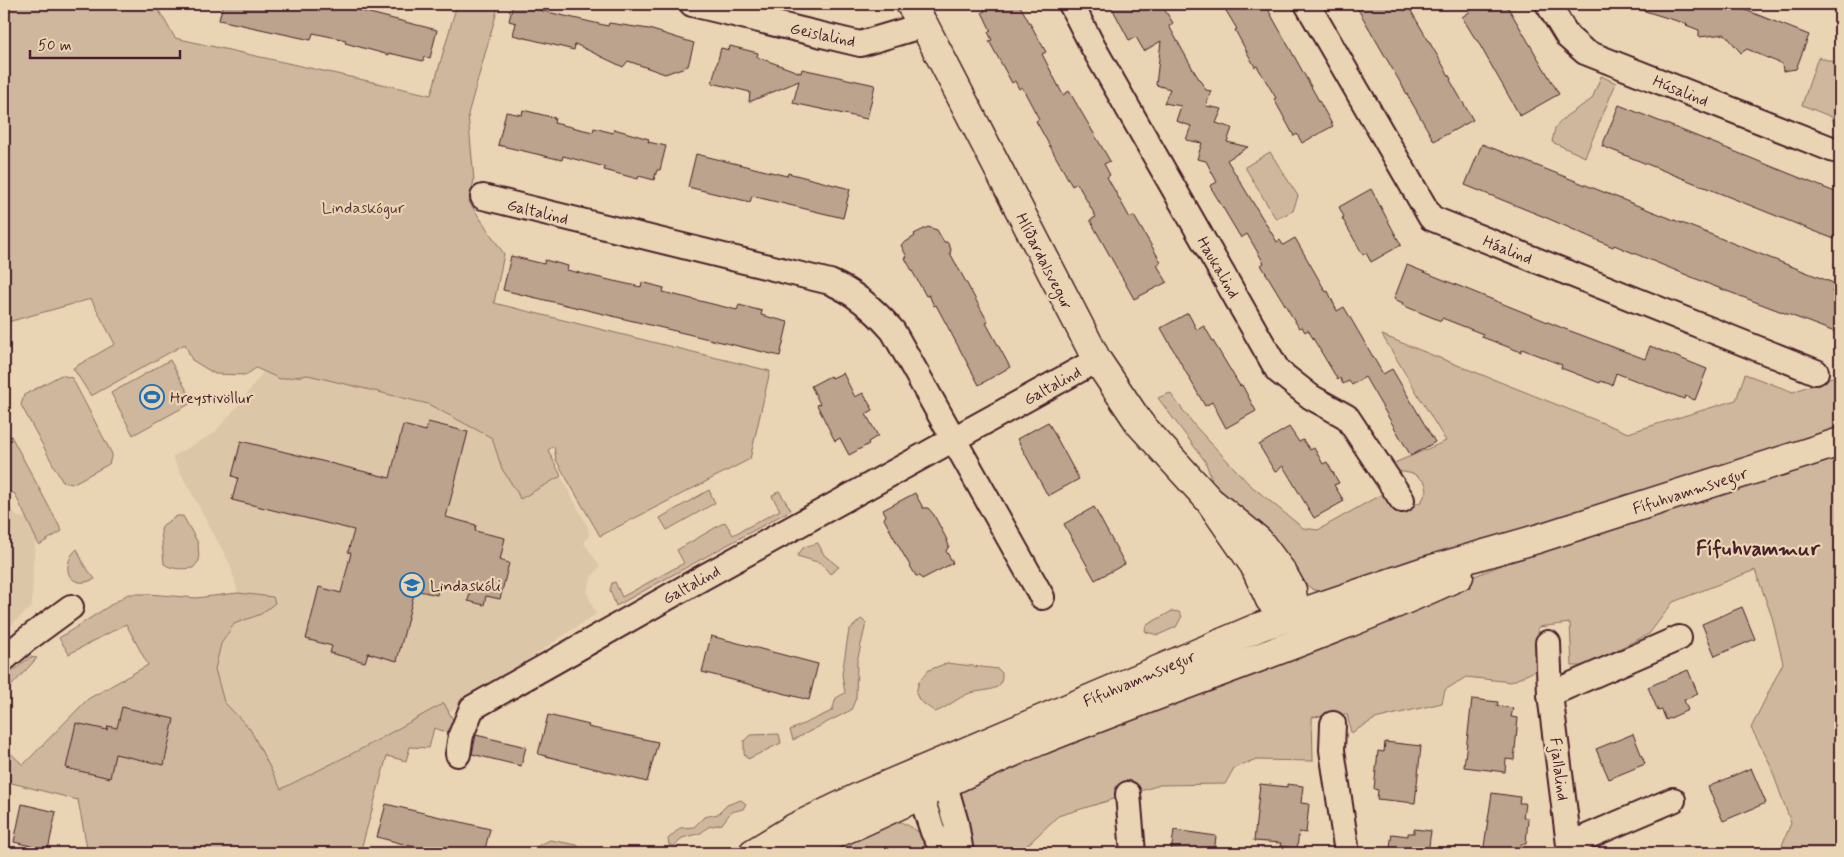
<svg xmlns="http://www.w3.org/2000/svg" width="1844" height="857" viewBox="0 0 1844 857" font-family="Mynerve,sans-serif">
<style>
.built{fill:#dcc6a8}
.green{fill:#cfb79d;stroke:#8c6b64}
.building{fill:#bca38d;stroke:#4a1f2b}
.lines{fill:none;stroke-linecap:round;stroke-linejoin:round}
.minor-casing{stroke:#4a1f2b;stroke-width:28}
.tertiary-casing{stroke:#4a1f2b;stroke-width:31}
.secondary-casing{stroke:#4a1f2b;stroke-width:31}
.minor{stroke:#e9d5b3;stroke-width:24}
.tertiary{stroke:#e9d5b3;stroke-width:28}
.secondary{stroke:#e9d5b3;stroke-width:28}
.labels{text-anchor:middle;stroke-width:4.5;stroke-linejoin:round;paint-order:stroke}
.street-label{font-size:16px;fill:#4a1f2b;stroke:#e9d5b3}
.park-label{font-size:16px;fill:#5e363c;stroke:#e9d5b3}
.poi-label{font-size:16px;fill:#4a1f2b;stroke:#e9d5b3;text-anchor:start}
.district-label{font-size:21px;font-weight:bold;fill:#4a1f2b;stroke:#e9d5b3}
</style>
<rect width="100%" height="100%" fill="#e9d5b3"/>
<filter id="ink" filterUnits="userSpaceOnUse"><feTurbulence type="fractalNoise" baseFrequency=".02" numOctaves="2"/><feDisplacementMap in="SourceGraphic" scale="10" xChannelSelector="R" yChannelSelector="G"/><feConvolveMatrix kernelMatrix="1 2 1 2 8 2 1 2 1" color-interpolation-filters="sRGB"/></filter>
<g filter="url(#ink)">
<g class="built">
<path d="M263,372L280,379L308,375L428,404L492,438L502,469L517,492L520,499L561,476L588,527L589,536L584,543L600,566L591,578L587,592L596,614L458,706L297,807L281,789L250,729L224,702L215,669L221,644L234,624L261,614L275,602L273,597L238,593L230,564L172,457L214,433L241,402Z"/>
<path d="M4,496L17,517L38,518L33,565L32,607L4,631Z"/>
</g>
<g class="green">
<path d="M4,4H155L175,38L431,95L457,4H499L468,114L474,180L469,202L504,254L494,303L770,371L750,459L600,536L556,460L554,446L548,450L561,476L520,499L517,492L502,469L492,438L428,404L308,375L280,379L256,368L246,375L215,374L192,360L185,344L91,396L73,368L115,344L91,299L4,323Z"/>
<path d="M1818,57L1840,64V148L1832,117L1802,105Z"/>
<path d="M1601,76L1616,83L1585,157L1552,142L1555,128L1566,116L1592,99Z"/>
<path d="M1270,152L1298,196L1293,211L1276,219L1245,167Z"/>
<path d="M1382,335L1628,433L1736,400L1745,374L1793,392L1840,374V430L1334,593L1314,590L1302,582L1217,493L1205,461L1158,398L1170,393L1195,426L1249,484L1303,528L1318,530L1382,494L1410,506L1421,502L1427,491L1425,482L1414,474L1398,471L1392,464L1446,441Z"/>
<path d="M170,360L193,402L133,435L111,393Z"/>
<path d="M61,375L72,378L112,454L109,464L72,484L62,481L21,405L24,395Z"/>
<path d="M11,436L62,531L39,545L15,494L4,489V440Z"/>
<path d="M1840,454V853H1779L1791,823L1769,762L1751,728L1783,663L1772,617L1755,570L1673,602L1649,634L1584,666H1572L1570,623L1538,627L1541,668L1511,682L1466,677L1445,690L1442,703L1375,719L1351,733L1347,714L1312,717L1313,761L1257,760L1234,768L1225,784L1160,785L1058,816L1019,853H968L960,805L961,794L968,785L1538,550Z"/>
<path d="M709,490L715,503L667,530L660,518Z"/>
<path d="M779,491L791,510L616,606L610,590L612,583L615,582L622,597L684,563L677,550L725,522L733,535L780,510L772,496Z"/>
<path d="M177,516H183L198,543L199,561L193,568C182,569 173,570 164,564L161,530L163,525Z"/>
<path d="M818,543L824,555L839,567L830,574L821,563L797,556L804,547Z"/>
<path d="M77,549L84,565L95,579C90,581 84,583 79,582C62,578 67,557 77,549Z"/>
<path d="M238,593L273,597L275,603L261,614L234,624L221,644L215,669L224,702L250,729L281,789L365,747L444,703L455,724L450,733L434,728L429,748L410,747L406,761L387,756L360,853H163L137,847L135,853H88L78,800L4,781V751L6,749L23,765L88,699L148,665L126,624L69,654L59,638L128,594H149L196,598Z"/>
<path d="M1172,611L1179,612L1182,616L1176,627L1158,635L1146,632L1145,629L1147,625Z"/>
<path d="M861,619L866,623L857,662L856,698L851,710L793,740L790,730L832,711L836,698L845,693L842,674L849,630Z"/>
<path d="M30,657L37,658L4,694V679Z"/>
<path d="M947,663L998,669L1002,673C1002,678 1002,684 997,687C989,691 978,691 970,693C957,698 947,708 935,712L919,700L916,693L919,681L929,670Z"/>
<path d="M779,734L781,743L748,759L744,754V741L750,735Z"/>
<path d="M741,800L746,804L743,809L731,812L722,824L708,827L701,833L682,838L675,846L669,845L668,839L680,828L694,827L704,817L718,814L727,805Z"/>
<path d="M895,820C913,826 926,835 935,853H807Z"/>
<path d="M550,840L577,845L585,853H531L534,848Z"/>
</g>
<g class="building">
<path d="M223,4H334L437,30L430,58L424,57L423,61L389,53V55L345,43L346,40L313,33L311,40L219,20Z"/>
<path d="M513,4L608,26L609,23L649,29L694,43L688,66L665,74L628,61L623,67L575,44L574,50L513,35L516,23L509,21Z"/>
<path d="M981,4H1019L1046,52L1042,54L1063,95L1069,91L1110,161L1104,164L1110,175L1107,177L1130,218L1134,216L1161,262L1157,265L1167,282L1134,299L1090,220L1096,217L1077,183L1072,186L1036,121L1039,119L1022,87L1019,89L1015,81L1012,83L989,41L992,40L988,32L991,31L982,12L985,11Z"/>
<path d="M1110,4H1161L1173,23L1169,26L1194,71L1206,90L1211,91L1206,106L1222,109L1216,123L1232,128L1227,142L1248,147L1227,160L1277,242L1280,240L1283,245L1295,238L1326,292L1328,291L1337,311L1344,307L1383,374L1392,369L1435,442L1411,456L1365,377L1352,385L1349,381L1343,384L1340,378L1338,380L1308,330L1305,332L1302,327L1299,328L1261,265L1264,263L1247,234L1241,238L1210,186L1217,182L1206,161L1197,159L1202,143L1186,140L1191,126L1176,121L1181,106L1164,103L1170,89L1156,85L1161,41L1144,51L1136,37L1129,40Z"/>
<path d="M1222,4H1265L1333,126L1302,143L1297,134L1294,136L1274,99L1276,98L1257,66L1255,67L1235,30L1237,29Z"/>
<path d="M1355,4H1407L1451,79L1450,80L1473,120L1434,141Z"/>
<path d="M1466,4H1506L1559,94L1520,116L1477,40H1476L1462,17L1471,11Z"/>
<path d="M1636,4H1730L1809,35L1796,69L1783,71L1782,64L1770,59L1747,49L1741,53L1725,34L1699,37V30L1686,25L1687,24L1635,8Z"/>
<path d="M730,46L758,53L757,57L801,73L802,69L875,85L867,119L793,103L799,81L749,102L750,92L712,83L721,48L729,50Z"/>
<path d="M1619,105L1840,194V223L1834,239L1602,146Z"/>
<path d="M523,110L555,118L554,123L593,132L594,128L613,133L614,129L649,139L648,142L666,146L660,170H657L654,180L639,176L638,179L604,170L605,167L563,156L562,160L498,145L506,112L522,115Z"/>
<path d="M1482,144L1836,284L1832,292L1840,295V334L1711,285L1614,245L1613,247L1547,218L1465,185Z"/>
<path d="M696,154L787,176L788,173L850,189L843,218L752,196L750,202L688,187Z"/>
<path d="M1371,189L1401,245L1371,262L1366,253L1363,255L1342,218L1344,217L1339,207Z"/>
<path d="M928,227L937,230L944,242H947L951,249L950,253L988,322L986,323L1010,367L979,385L936,305L934,306L929,295L926,296L905,258L907,257L901,245L915,236L914,234Z"/>
<path d="M511,256L544,264L545,260L568,266L567,270L609,280L641,287L642,282L664,288L663,292L737,310L739,305L762,311L761,315L788,322L780,356L503,290Z"/>
<path d="M1407,265L1565,329L1645,359L1650,346L1707,369L1695,400L1685,396L1684,399L1616,373L1612,385L1601,381L1600,383L1561,368L1562,365L1522,349L1521,352L1482,337L1483,334L1442,318L1441,321L1402,305L1403,303L1394,299Z"/>
<path d="M1188,313L1197,330L1204,326L1240,386L1242,385L1256,411L1226,428L1212,402L1205,406L1161,328Z"/>
<path d="M843,373L855,397L863,393L873,410L866,414L878,436L868,442L869,444L849,455L840,438L835,441L817,405L820,404L811,386L830,376L832,378Z"/>
<path d="M428,422L468,432L446,517L476,525L475,531L505,538L500,560L509,563L500,599L486,596L484,605L468,601L470,592L439,585L437,595L415,590L397,661L368,653L365,662L330,653L332,646L306,639L319,587L341,593L351,553L348,552L354,530L232,500L238,478L232,476L241,441L390,478L403,425L426,431Z"/>
<path d="M1048,422L1079,479L1048,496L1017,439Z"/>
<path d="M1289,427L1299,442L1303,440L1310,450L1314,448L1323,464L1327,462L1339,483L1334,485L1344,501L1314,518L1283,466L1275,472L1259,445Z"/>
<path d="M915,493L923,508H928L934,515L946,538L949,546L946,551L953,563L922,579L920,576H916L898,545L884,519L886,515L883,510Z"/>
<path d="M1094,507L1125,564L1095,580L1064,524Z"/>
<path d="M1742,607L1755,639L1715,656L1702,624Z"/>
<path d="M711,636L818,664L809,700L702,672Z"/>
<path d="M1688,670L1698,694L1684,700L1688,710L1666,720L1662,710L1658,711L1648,687Z"/>
<path d="M1472,699L1498,702L1497,706L1513,708L1511,717L1518,718L1514,760L1506,759L1505,772L1464,767Z"/>
<path d="M122,707L174,719L164,765L115,754L110,778L66,768L76,723L107,730L108,726L117,728Z"/>
<path d="M548,715L589,725L588,727L658,742L647,782L538,754Z"/>
<path d="M1633,734L1645,764L1609,779L1596,749Z"/>
<path d="M476,735L526,747L521,766L472,754Z"/>
<path d="M1385,742L1421,746L1415,803L1377,799L1378,790L1374,789L1378,751L1384,752Z"/>
<path d="M1751,768L1766,803L1723,821L1708,787Z"/>
<path d="M1260,784L1287,787V784L1303,786L1301,803L1309,804L1306,833L1299,832L1297,848L1280,846L1281,843L1254,841Z"/>
<path d="M1492,793L1520,797L1519,803H1525L1523,818H1528L1526,844H1521L1519,853H1483Z"/>
<path d="M22,804L56,812L48,850L14,842Z"/>
<path d="M386,804L490,829L484,853H437L377,837Z"/>
<path d="M1414,829L1431,831L1428,853H1389L1392,834L1408,836V833H1414Z"/>
<path d="M1174,830L1216,836L1214,853H1171Z"/>
</g>
<g class="lines">
<defs>
<g id="minor">
<path d="M692,4L860,44L924,25"/>
<path d="M1071,4L1093,47L1278,371L1311,397L1347,417L1402,500"/>
<path d="M1307,4L1431,218L1816,372"/>
<path d="M1548,4L1568,37L1585,52L1834,150"/>
<path d="M483,197L830,282C856,293 875,310 893,331L1042,597"/>
<path d="M1548,643L1550,694L1570,853"/>
<path d="M4,659L26,640L71,607"/>
<path d="M1550,694L1679,638"/>
<path d="M1333,724L1332,750L1347,853"/>
<path d="M458,754L461,735L472,708L702,578L1097,360"/>
<path d="M939,765L956,823L961,853"/>
<path d="M915,778L933,832L945,853"/>
<path d="M1128,794L1133,853"/>
<path d="M1570,844L1673,800"/>
</g>
<path id="tertiary" d="M910,4L924,25L1097,360L1140,424L1209,500L1254,565L1270,600L1290,617L1293,602L1292,590L1282,572L1258,540L1209,500"/>
<g id="secondary">
<path d="M753,853L794,828L861,796L1259,627L1422,572L1540,538L1840,442"/>
<path d="M785,853C872,823 952,777 1037,742C1177,685 1322,639 1459,576"/>
</g>
</defs>
<use href="#minor" class="minor-casing"/>
<use href="#tertiary" class="tertiary-casing"/>
<use href="#secondary" class="secondary-casing"/>
<use href="#minor" class="minor"/>
<use href="#tertiary" class="tertiary"/>
<use href="#secondary" class="secondary"/>
</g>
</g>
<defs>
<symbol id="stadium-ring" viewBox="-11 -11 22 22"><circle r="9.5" fill="#e9d5b3" stroke="#1f6fb2" stroke-width="1.5"/><path d="M0-5a6.5 5 0 1 0 0 10a6.5 5 0 1 0 0-10ZM-3.5-1.8h7v3.6h-7Z" fill="#1f6fb2"/></symbol>
<symbol id="school-ring" viewBox="-11 -11 22 22"><circle r="9.5" fill="#e9d5b3" stroke="#1f6fb2" stroke-width="1.5"/><path d="M0-5L7-2L0 1L-7-2ZM-4 1L0 2.5L4 1V4Q0 6-4 4Z" fill="#1f6fb2"/></symbol>
</defs>
<g fill-rule="evenodd">
<use href="#stadium-ring" x="138" y="383" width="28" height="28"/>
<use href="#school-ring" x="398" y="571" width="28" height="28"/>
</g>
<g class="labels">
<g class="street-label">
<text transform="translate(823 34) rotate(12)" y="6">Geislalind</text>
<text transform="translate(1681 90) rotate(22)" y="6">Húsalind</text>
<text transform="translate(538 211) rotate(14)" y="6">Galtalind</text>
<text transform="translate(1508 249) rotate(22)" y="6">Háalind</text>
<text transform="translate(1045 261) rotate(63)" y="6">Hlíðardalsvegur</text>
<text transform="translate(1219 267) rotate(60)" y="6">Haukalind</text>
<text transform="translate(1052 385) rotate(-29)" y="6">Galtalind</text>
<text transform="translate(1690 490) rotate(-18)" y="6">Fífuhvammsvegur</text>
<text transform="translate(691 584) rotate(-29)" y="6">Galtalind</text>
<text transform="translate(1139 678) rotate(-23)" y="6">Fífuhvammsvegur</text>
<text transform="translate(1560 769) rotate(83)" y="6">Fjallalind</text>
</g>
<g class="park-label">
<text x="363" y="213">Lindaskógur</text>
</g>
<g class="poi-label">
<text x="170" y="403">Hreystivöllur</text>
<text x="430" y="591">Lindaskóli</text>
</g>
<g class="district-label">
<text x="1758" y="555">Fífuhvammur</text>
</g>
</g>
<rect width="1844" height="857" fill="none" stroke="#e9d5b3" stroke-width="20"/>
<rect x="10" y="10" width="1824" height="837" fill="none" stroke="#4a1f2b" stroke-width="2" filter="url(#ink)"/>
<path d="M30 50v8h150v-8" fill="none" stroke="#4a1f2b" stroke-width="2.5"/>
<text x="38" y="50" font-size="15" fill="#4a1f2b" stroke="#e9d5b3" stroke-width="4" paint-order="stroke">50 m</text>
</svg>
